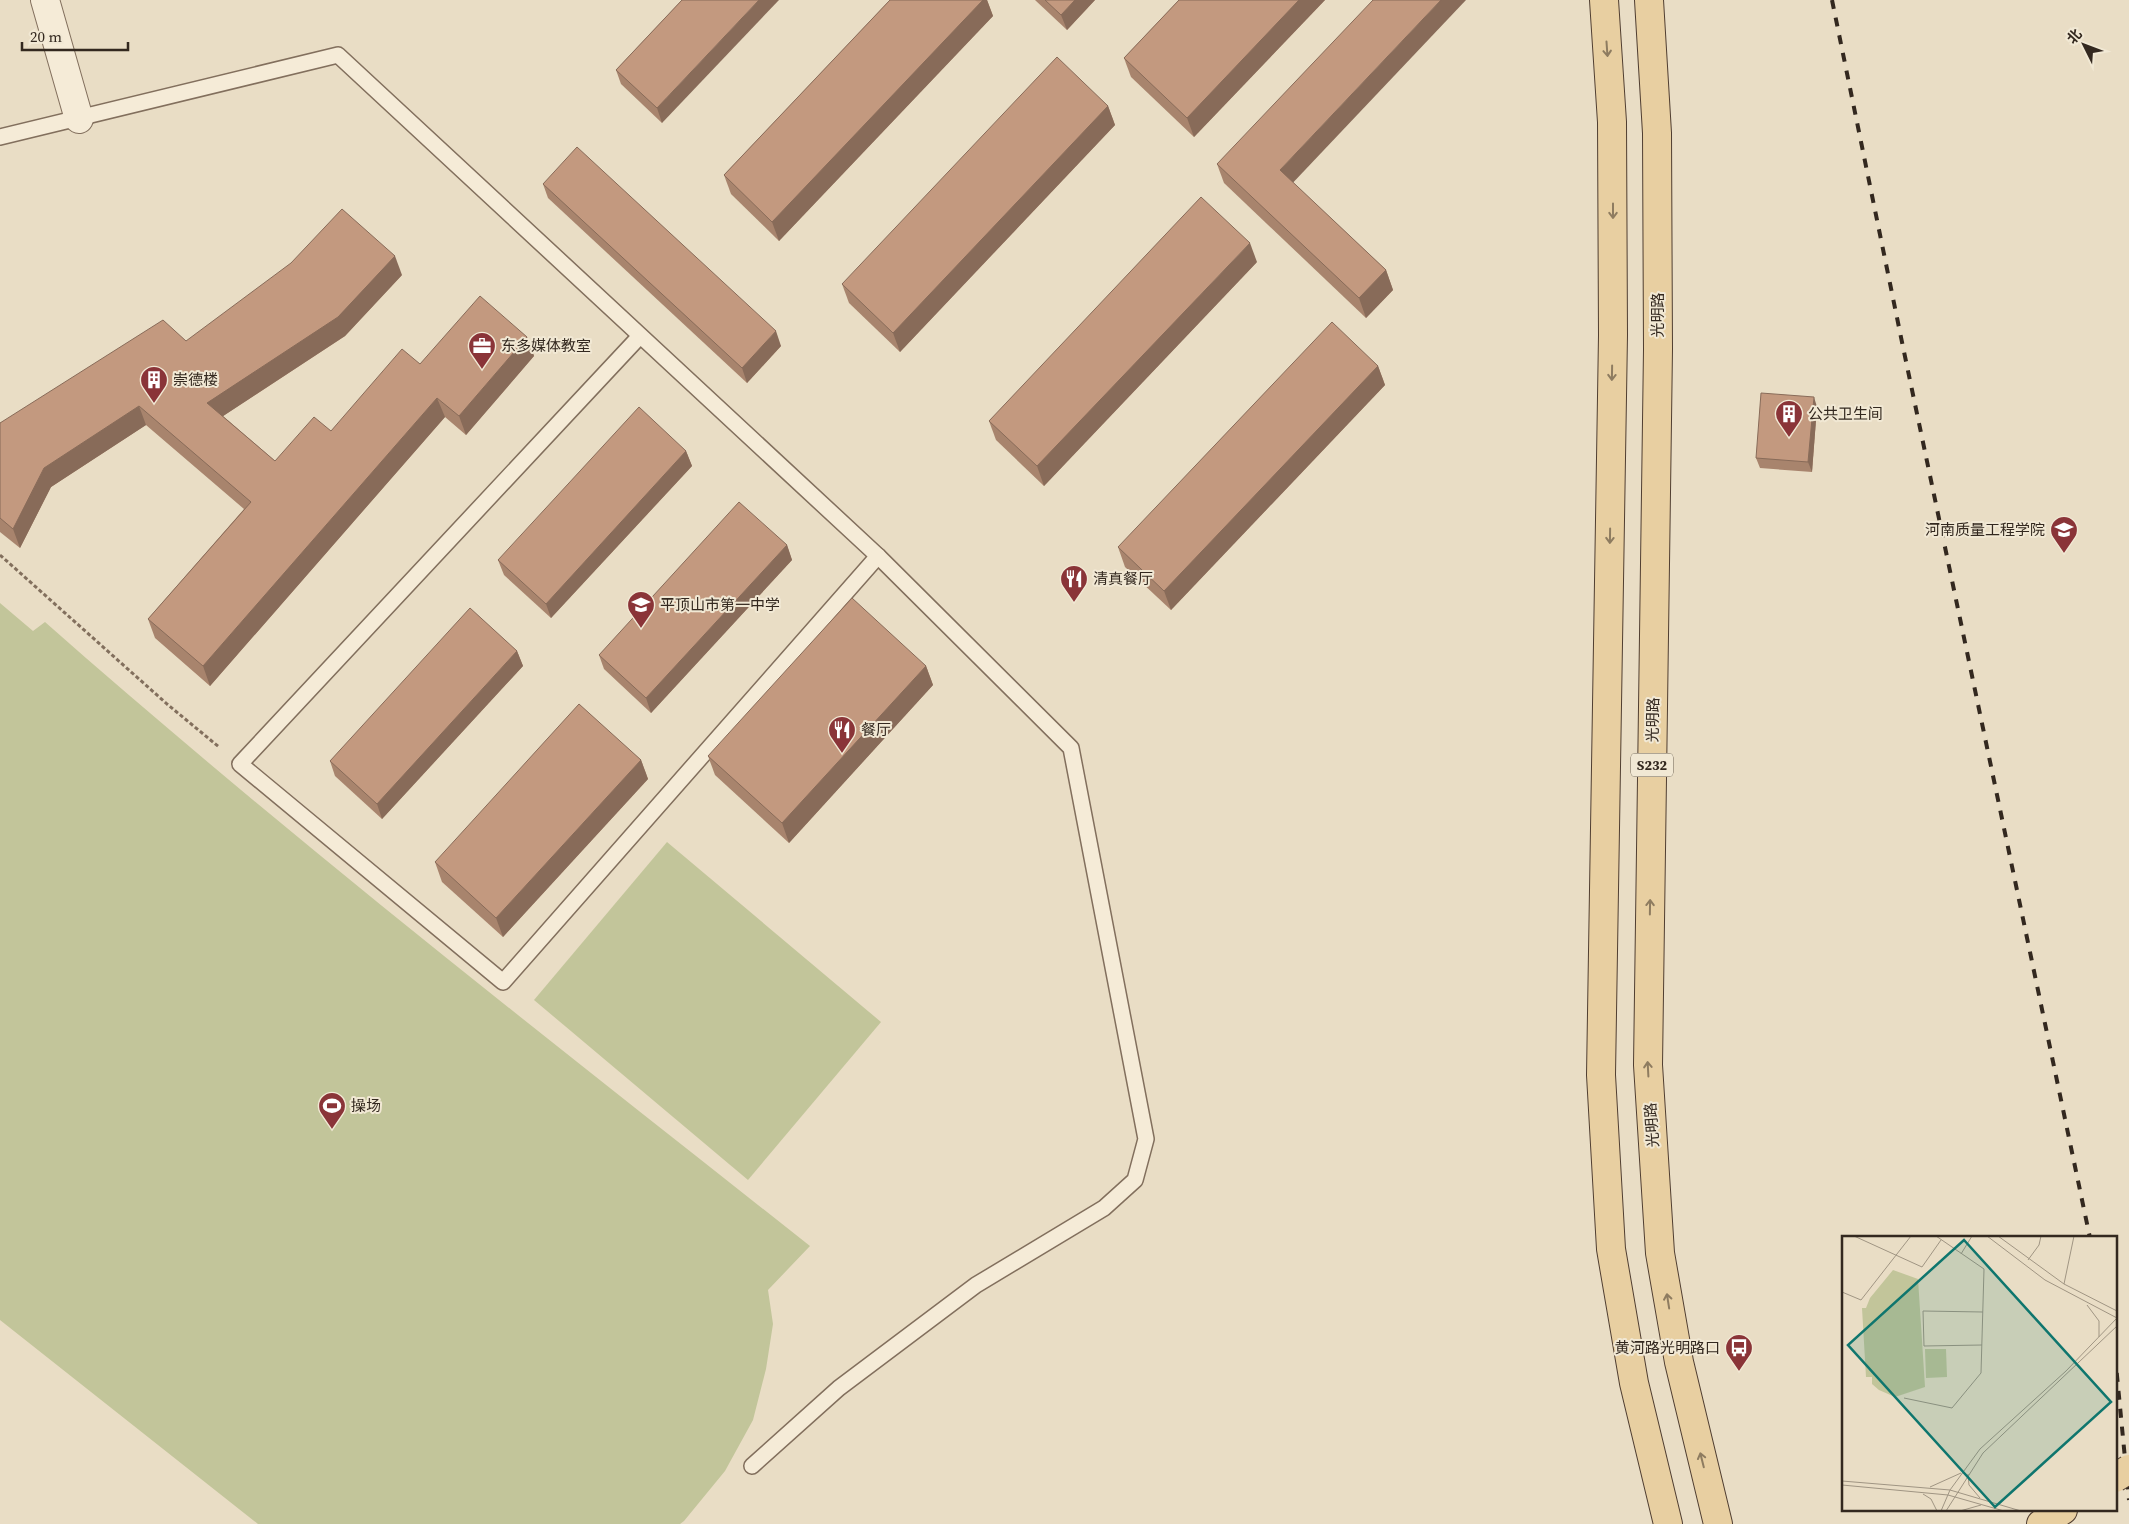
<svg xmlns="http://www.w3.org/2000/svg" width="2129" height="1524" viewBox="0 0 2129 1524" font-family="'Source Serif 4','Noto Sans SC',serif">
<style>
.green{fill:#c2c59a}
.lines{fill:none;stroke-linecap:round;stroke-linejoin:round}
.lane-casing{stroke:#826f5d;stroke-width:18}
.street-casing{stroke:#826f5d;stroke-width:30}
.primary-casing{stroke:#503e31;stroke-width:30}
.path{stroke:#826f5d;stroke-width:3;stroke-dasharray:4 2.5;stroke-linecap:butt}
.lane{stroke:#f5ebd7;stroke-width:15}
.street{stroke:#f5ebd7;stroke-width:28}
.primary{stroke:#e8cfa1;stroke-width:28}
.rail{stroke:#33281f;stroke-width:4;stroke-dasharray:9 9;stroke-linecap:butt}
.primary-bridge-casing{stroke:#503e31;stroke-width:30;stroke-linecap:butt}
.primary-bridge{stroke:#e8cfa1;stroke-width:28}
.wall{fill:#a8846d}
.shaded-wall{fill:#886b59}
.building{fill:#c3997f;stroke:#886b59}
.oneway{stroke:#8e7c60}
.labels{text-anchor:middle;stroke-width:4;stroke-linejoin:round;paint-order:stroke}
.shield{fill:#f1e8d4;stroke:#6c6255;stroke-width:1}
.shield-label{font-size:14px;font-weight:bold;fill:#33281f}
.street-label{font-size:15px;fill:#33281f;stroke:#f1e8d4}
.poi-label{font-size:15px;fill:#33281f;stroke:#f1e8d4;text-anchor:start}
.inset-road{fill:none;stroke:#a09583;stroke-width:1}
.view{fill:#0f766e;fill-opacity:0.15;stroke:#0f766e;stroke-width:2.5}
.inset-edge{fill:none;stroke:#33281f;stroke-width:2.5}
</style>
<rect width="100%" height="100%" fill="#e9ddc5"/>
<g class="green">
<path d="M0,603L33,631L45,622C292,840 552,1042 810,1246L768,1290L773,1324L766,1369L753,1420L725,1471L684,1521L680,1524H258L0,1320Z"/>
<path d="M667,842L881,1022L748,1180L534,1000Z"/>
</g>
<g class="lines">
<defs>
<g id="lane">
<path d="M0,137L338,55L878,556L1071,748L1146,1139L1135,1180L1104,1208L976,1285L839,1388L752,1466"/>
<path d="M640,336L240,764L503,982L878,556"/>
</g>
<path id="street" d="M45,0L79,119"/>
<g id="primary">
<path d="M1604,0L1612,122L1613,335L1601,1075L1611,1249L1634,1383L1668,1524"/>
<path d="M1649,0L1657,133L1658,349L1648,1065L1660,1253L1679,1362L1718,1524"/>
<path d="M2041,1524L2063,1510"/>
</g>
</defs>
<use href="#lane" class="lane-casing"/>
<use href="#street" class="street-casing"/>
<use href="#primary" class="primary-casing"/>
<path class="path" d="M0,555L167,704L219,747"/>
<use href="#lane" class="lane"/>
<use href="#street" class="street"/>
<use href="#primary" class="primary"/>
<g class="rail">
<path d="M1832,0L1903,347L2090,1238"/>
<path d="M2115,1355L2129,1500"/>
</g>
<defs>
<path id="primary-bridge" d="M2115,1478L2129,1469"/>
</defs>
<use href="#primary-bridge" class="primary-bridge-casing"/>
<use href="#primary-bridge" class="primary-bridge"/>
</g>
<g class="wall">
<path d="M682,0L662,123L621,84L616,70Z"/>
<path d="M890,0H987L993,16L779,241L731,194L724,175Z"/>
<path d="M1035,0H1095L1067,30Z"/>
<path d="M1179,0H1325L1194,137L1131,77L1124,58Z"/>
<path d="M1108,106L1115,125L900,352L849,303L842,284Z"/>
<path d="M1217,164L1293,183L1386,270L1393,290L1366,318L1224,183Z"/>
<path d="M543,184L781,346L747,383L548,198Z"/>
<path d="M1257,262L1044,486L996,440L989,421Z"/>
<path d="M402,275L345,336L223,416L275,461L331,431L420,364L527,337L534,356L466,435L445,417L210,686L155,638L148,619L244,509L146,425L51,487L20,548L0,532V423L186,341Z"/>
<path d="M1378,366L1385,385L1171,610L1125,567L1118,547Z"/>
<path d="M1817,407L1812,472L1760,468L1756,458Z"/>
<path d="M686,451L692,466L551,618L504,575L498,560Z"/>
<path d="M787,545L792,560L651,713L604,669L599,655Z"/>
<path d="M517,651L523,666L382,819L335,776L330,761Z"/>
<path d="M926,666L933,685L789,843L715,775L708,756Z"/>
<path d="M641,760L648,779L503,937L442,882L435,862Z"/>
</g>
<g class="shaded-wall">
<path d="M759,0H779L662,123L657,108Z"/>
<path d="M983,0H987L993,16L779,241L772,222Z"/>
<path d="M1075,0H1095L1067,30L1061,15Z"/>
<path d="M1299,0H1325L1194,137L1187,118Z"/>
<path d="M1441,0H1466L1287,189L1280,170Z"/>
<path d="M1108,106L1115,125L900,352L893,333Z"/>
<path d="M1250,243L1257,262L1044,486L1037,466Z"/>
<path d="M395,256L402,275L345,336L214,422L207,403Z"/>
<path d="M1386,270L1393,290L1366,318L1359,298Z"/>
<path d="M776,331L781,346L747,383L742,368Z"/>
<path d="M527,337L534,356L466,435L459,416Z"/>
<path d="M1378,366L1385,385L1171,610L1164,591Z"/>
<path d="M1814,397L1817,407L1812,472L1808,462Z"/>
<path d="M437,398L445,417L210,686L203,666Z"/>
<path d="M139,406L146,425L51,487L20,548L13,529L44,468Z"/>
<path d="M686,451L692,466L551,618L546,604Z"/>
<path d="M787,545L792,560L651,713L646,698Z"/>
<path d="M517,651L523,666L382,819L377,804Z"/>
<path d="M926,666L933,685L789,843L782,823Z"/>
<path d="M641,760L648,779L503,937L496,918Z"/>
</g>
<g class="building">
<path d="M682,0H759L657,108L616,70Z"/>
<path d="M890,0H983L772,222L724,175Z"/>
<path d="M1045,0H1075L1061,15Z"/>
<path d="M1179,0H1299L1187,118L1124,58Z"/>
<path d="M1373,0H1441L1280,170L1386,270L1359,298L1217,164Z"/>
<path d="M1057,57L1108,106L893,333L842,284Z"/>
<path d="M577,147L776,331L742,368L543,184Z"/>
<path d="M1201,197L1250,243L1037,466L989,421Z"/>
<path d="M342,209L395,256L338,317L207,403L275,461L314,417L331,431L402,349L420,364L480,296L527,337L459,416L437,398L203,666L148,619L251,502L139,406L44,468L13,529L0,518V423L163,320L186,341L291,263Z"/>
<path d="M1332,322L1378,366L1164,591L1118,547Z"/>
<path d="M1761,393L1814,397L1808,462L1756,458Z"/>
<path d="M639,407L686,451L546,604L498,560Z"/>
<path d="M739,502L787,545L646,698L599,655Z"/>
<path d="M852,598L926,666L782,823L708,756Z"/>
<path d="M470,608L517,651L377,804L330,761Z"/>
<path d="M579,704L641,760L496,918L435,862Z"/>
</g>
<defs><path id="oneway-shaft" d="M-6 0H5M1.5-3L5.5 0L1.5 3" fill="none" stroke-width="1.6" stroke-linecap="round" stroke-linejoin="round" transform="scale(1.25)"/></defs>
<g class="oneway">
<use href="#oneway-shaft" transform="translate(1607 49) rotate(86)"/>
<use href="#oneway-shaft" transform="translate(1613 211) rotate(90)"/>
<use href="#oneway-shaft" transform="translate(1612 373) rotate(91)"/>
<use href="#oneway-shaft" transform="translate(1610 536) rotate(91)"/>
<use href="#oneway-shaft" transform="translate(1650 907) rotate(-89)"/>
<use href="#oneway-shaft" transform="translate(1648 1069) rotate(-93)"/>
<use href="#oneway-shaft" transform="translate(1668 1301) rotate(-99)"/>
<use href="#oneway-shaft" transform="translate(1702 1460) rotate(-104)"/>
</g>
<defs>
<symbol id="office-pin" viewBox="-11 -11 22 30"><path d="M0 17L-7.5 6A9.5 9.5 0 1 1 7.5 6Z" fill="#8a3438" stroke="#f1e8d4"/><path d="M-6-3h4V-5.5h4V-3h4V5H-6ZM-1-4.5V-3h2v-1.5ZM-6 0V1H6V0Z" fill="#fff"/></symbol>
<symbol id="building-pin" viewBox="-11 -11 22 30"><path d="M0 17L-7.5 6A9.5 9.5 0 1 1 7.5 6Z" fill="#8a3438" stroke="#f1e8d4"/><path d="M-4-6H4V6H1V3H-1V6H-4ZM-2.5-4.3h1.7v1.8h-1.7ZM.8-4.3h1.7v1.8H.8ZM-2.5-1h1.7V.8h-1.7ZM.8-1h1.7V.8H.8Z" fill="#fff"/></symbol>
<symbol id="university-pin" viewBox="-11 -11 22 30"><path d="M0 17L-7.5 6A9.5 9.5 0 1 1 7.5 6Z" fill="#8a3438" stroke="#f1e8d4"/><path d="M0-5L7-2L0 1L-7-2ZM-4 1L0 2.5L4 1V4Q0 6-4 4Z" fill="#fff"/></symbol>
<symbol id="restaurant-pin" viewBox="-11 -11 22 30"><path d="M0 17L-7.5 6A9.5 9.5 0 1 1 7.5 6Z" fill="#8a3438" stroke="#f1e8d4"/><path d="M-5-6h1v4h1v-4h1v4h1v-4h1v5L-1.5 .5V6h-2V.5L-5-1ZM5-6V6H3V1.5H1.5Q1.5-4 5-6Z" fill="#fff"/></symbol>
<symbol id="school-pin" viewBox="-11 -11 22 30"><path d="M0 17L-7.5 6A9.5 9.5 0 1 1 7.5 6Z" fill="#8a3438" stroke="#f1e8d4"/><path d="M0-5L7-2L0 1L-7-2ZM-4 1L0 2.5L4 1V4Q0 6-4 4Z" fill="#fff"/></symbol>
<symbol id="stadium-pin" viewBox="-11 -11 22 30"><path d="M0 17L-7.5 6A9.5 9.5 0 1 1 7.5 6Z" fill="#8a3438" stroke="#f1e8d4"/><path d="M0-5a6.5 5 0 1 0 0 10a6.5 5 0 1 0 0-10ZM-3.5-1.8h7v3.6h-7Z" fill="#fff"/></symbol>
<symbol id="bus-pin" viewBox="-11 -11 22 30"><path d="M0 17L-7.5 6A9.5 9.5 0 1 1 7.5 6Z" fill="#8a3438" stroke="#f1e8d4"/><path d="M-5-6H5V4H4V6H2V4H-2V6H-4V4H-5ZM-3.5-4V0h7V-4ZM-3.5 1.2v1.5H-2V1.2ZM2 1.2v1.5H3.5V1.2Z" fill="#fff"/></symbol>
</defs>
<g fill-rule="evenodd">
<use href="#office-pin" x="466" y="330" width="32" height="43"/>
<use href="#building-pin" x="138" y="364" width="32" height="43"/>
<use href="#building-pin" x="1773" y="398" width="32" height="43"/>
<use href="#university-pin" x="2048" y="514" width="32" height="43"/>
<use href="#restaurant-pin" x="1058" y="563" width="32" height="43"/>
<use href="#school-pin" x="625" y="589" width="32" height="43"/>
<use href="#restaurant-pin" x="826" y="714" width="32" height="43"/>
<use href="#stadium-pin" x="316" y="1090" width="32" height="43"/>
<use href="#bus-pin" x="1723" y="1332" width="32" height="43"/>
</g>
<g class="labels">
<rect class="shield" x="1631" y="753.5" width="42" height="23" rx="4"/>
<g class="shield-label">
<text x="1652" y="770">S232</text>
</g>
<g class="street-label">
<text transform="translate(1658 315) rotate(-90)" y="5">光明路</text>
<text transform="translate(1653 720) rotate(-89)" y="5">光明路</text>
<text transform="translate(1652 1125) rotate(-94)" y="5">光明路</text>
</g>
<g class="poi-label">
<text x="501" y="351">东多媒体教室</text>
<text x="173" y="385">崇德楼</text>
<text x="1808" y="419">公共卫生间</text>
<text x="2045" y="535" text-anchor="end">河南质量工程学院</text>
<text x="1093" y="584">清真餐厅</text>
<text x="660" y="610">平顶山市第一中学</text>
<text x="861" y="735">餐厅</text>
<text x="351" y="1111">操场</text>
<text x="1720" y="1353" text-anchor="end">黄河路光明路口</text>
</g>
</g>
<g transform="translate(1842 1236)">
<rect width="275" height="275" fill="#e9ddc5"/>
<path d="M51,34L76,43L83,151L53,161L37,154L30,148V141H24L20,72H24L28,62ZM83,113H104L105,141L84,142Z" fill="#c2c59a"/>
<path class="inset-road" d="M12,0L80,31L99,4M145,0L203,44L275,82M156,0L222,48L275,75M119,18L130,0M186,24L197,9L199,0M222,48L232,0M0,56L19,64L69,0M245,69L257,85V101M140,109L82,110L81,75L141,76M62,162L110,172L139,137L142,33L94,0M126,238L127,249L138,262M0,245L108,254L179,275M0,249L106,259L162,275M88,251L119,237M81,258L89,263L95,275M99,275L108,254L138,213L224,135L275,82M104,275L141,217L275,90M118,275L139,269"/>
<path class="view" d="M122,4L269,166L153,271L6,109Z"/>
<rect width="275" height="275" class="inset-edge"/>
</g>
<g transform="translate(2084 45) rotate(312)" stroke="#f1e8d4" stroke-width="4" paint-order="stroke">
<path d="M0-4L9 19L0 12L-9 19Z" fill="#33281f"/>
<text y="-8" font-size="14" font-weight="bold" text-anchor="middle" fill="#33281f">北</text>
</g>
<path d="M22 42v8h106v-8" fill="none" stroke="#33281f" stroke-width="2.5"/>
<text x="30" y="42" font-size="15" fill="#33281f" stroke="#f1e8d4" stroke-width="4" paint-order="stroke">20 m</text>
</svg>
